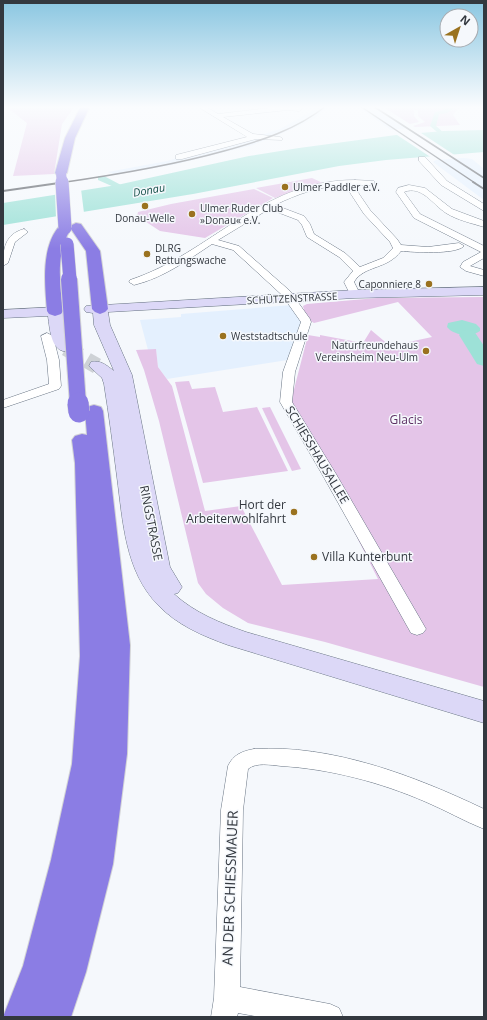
<svg xmlns="http://www.w3.org/2000/svg" width="487" height="1020" viewBox="0 0 487 1020" font-family="'Open Sans',sans-serif">
<style>
.built{fill:#e4f0fe}
.green{fill:#e4c5e8}
.water{fill:#9de1d7}
.pier{fill:#f5f8fc}
.lines{fill:none;stroke-linecap:round;stroke-linejoin:round}
.canal{fill:#9de1d7;fill-rule:evenodd}
.river{fill:#9de1d7;fill-rule:evenodd}
.secondary-tunnel{stroke:#ced2d6;stroke-width:16;stroke-dasharray:16 8;stroke-linecap:butt}
.street-casing{stroke:#697584;stroke-width:1}
.secondary-casing{stroke:#697584;stroke-width:1}
.highway-casing{stroke:#d2d3d5;stroke-width:2}
.street{fill:#fff;fill-rule:evenodd}
.secondary{fill:#dcd8f7;fill-rule:evenodd}
.highway{fill:#8b7de4;fill-rule:evenodd}
.rail-far1{stroke:#52565d;stroke-width:1.5}
.rail{stroke:#52565d;stroke-width:2}
.highway-bridge-far3-casing{stroke:#d2d3d5;stroke-width:10;stroke-linecap:butt}
.highway-bridge-far2-casing{stroke:#d2d3d5;stroke-width:14;stroke-linecap:butt}
.highway-bridge-far1-casing{stroke:#d2d3d5;stroke-width:18;stroke-linecap:butt}
.highway-bridge-casing{stroke:#d2d3d5;stroke-width:22;stroke-linecap:butt}
.highway-bridge-far3{stroke:#8b7de4;stroke-width:10}
.highway-bridge-far2{stroke:#8b7de4;stroke-width:13}
.highway-bridge-far1{stroke:#8b7de4;stroke-width:16}
.highway-bridge{stroke:#8b7de4;stroke-width:21}
.poi-dot{fill:#9a721f;stroke:#f5f8fc;stroke-width:1.5}
.labels{text-anchor:middle;stroke-width:3;stroke-linejoin:round;paint-order:stroke}
.far-poi-label{font-size:10px;fill:#33383f;stroke:#f5f8fc;text-anchor:start}
.far-street-label{font-size:10px;fill:#33383f;stroke:#f5f8fc}
.far-water-label{font-size:11px;font-style:italic;fill:#18524b;stroke:#f5f8fc}
.park-label{font-size:12px;fill:#5d3064;stroke:#f5f8fc}
.street-label{font-size:12px;fill:#33383f;stroke:#f5f8fc}
.poi-label{font-size:12px;fill:#33383f;stroke:#f5f8fc;text-anchor:end}
.near-street-label{font-size:14px;fill:#33383f;stroke:#f5f8fc}
</style>
<rect width="100%" height="100%" fill="#f5f8fc"/>
<g class="built">
<path d="M314,106H330L315,118L288,131L253,145L177,164L115,175L108,172L167,161L258,136L280,129L296,120L314,110Z"/>
<path d="M356,106H375L409,128L391,130Z"/>
<path d="M464,158L472,159L484,169V200L433,162L436,160Z"/>
<path d="M292,305L305,319L294,359L167,379L158,367L156,350H148L140,320L181,317V314Z"/>
</g>
<g class="green">
<path d="M5,106H75L62,124L54,174L13,176L27,123Z"/>
<path d="M382,106H412L413,108V106H460L453,115L460,125L415,127L413,126L425,122L418,116V110H414V116L419,122L410,124Z"/>
<path d="M312,178L325,184L299,190L275,198L256,188Z"/>
<path d="M254,189L273,198L205,238L160,231L137,216L138,212L171,204Z"/>
<path d="M484,297V687L325,642L248,623L223,608L206,594L198,583L159,421L144,370L136,350L156,349L158,367L172,386L205,511L241,506L282,585L378,579L332,488L291,401L308,335L320,337V335L363,343L371,330L390,346L432,337L398,302L314,323L306,318L303,306L307,304L377,298Z"/>
<path d="M189,381L192,389L215,387L223,412L257,407L288,471L203,483L175,382Z"/>
<path d="M270,407L301,469L292,471L262,408Z"/>
</g>
<g class="water">
<path d="M484,130V152L386,160L339,166L193,194L3,225V203L117,185L249,156L299,148L396,135L444,131Z"/>
<path d="M462,320L476,324L480,328V331C471,337 454,336 447,327L448,323Z"/>
</g>
<g class="pier">
<path d="M417,131H418L456,156L432,158L394,133Z"/>
<path d="M81,189L84,213L56,218L55,193Z"/>
</g>
<g class="lines">
<g class="canal">
<path d="M451,106H458L447,113L439,114L436,126L452,140L453,141L450,143L430,126L435,112L443,110Z"/>
<path d="M98,176H104L121,185L120,187H114L98,180Z"/>
</g>
<path class="river" d="M468,330L474,331L484,346V366L477,364L459,335L462,331Z"/>
<path class="secondary-tunnel" d="M66,348L97,366"/>
<defs>
<g id="street">
<path d="M197,106H205L218,114L287,106L299,107L302,109L299,111L287,110L223,117L253,134L280,137L282,138V140L256,139L182,159H176V155L247,137Z"/>
<path d="M419,157H425L447,181L484,204V211L441,185L419,161Z"/>
<path d="M355,180L374,181V185H353L370,210L397,239L401,245L428,247L459,243L464,246C455,255 413,252 401,251C387,270 364,265 354,282L360,294L355,297L351,296L344,282L353,271L339,257L307,237L302,225L298,220L269,209L218,240L239,246L290,291L310,319L311,322L295,372L292,402L336,474L426,629L423,633L417,635L411,633L322,474L280,402L283,372L301,322L282,295L233,250L212,244C188,260 163,278 134,285L129,282L130,280C212,253 261,180 355,180ZM345,185L364,214L390,242L393,248L383,258L360,267L345,253L314,234L310,224L304,216L275,205C297,194 321,186 345,185Z"/>
<path d="M409,185L425,188L452,209L484,221V227C471,223 457,220 446,213C432,204 422,185 404,192L420,214L484,246V258L470,266L484,270V276L466,271L460,267L463,262L481,252L414,218L396,192L398,188Z"/>
<path d="M24,229L28,232L15,242L8,263L3,266C3,249 5,234 24,229Z"/>
<path d="M47,333L53,336L59,360L61,386L59,389L3,408V400L49,384L47,360L41,336Z"/>
<path d="M254,749C331,744 415,776 484,809V829C464,821 445,810 426,802C380,782 330,769 281,766C271,765 256,762 248,769L243,810L240,987L330,1004L339,1008L343,1017H260L238,1013L237,1017H211L214,998L221,810L228,766C233,755 242,751 254,749Z"/>
</g>
<g id="secondary">
<path d="M484,287V295L355,298L108,312L110,325L132,375L170,567L182,587L178,593L174,594C195,613 220,623 246,632L484,701V723L228,645C203,636 177,625 158,605C125,571 123,522 117,477C113,446 109,415 104,384L102,378L89,366L91,362C101,360 106,365 114,371L94,325L93,313L86,312L84,309L86,306L355,290Z"/>
<path d="M55,307L70,308L72,311L70,314L63,316L67,338L74,348L72,351C51,356 50,330 48,316L3,318V310Z"/>
</g>
<g id="highway">
<path d="M81,106H90L75,138L67,173L61,176L57,175L55,173L65,138Z"/>
<path d="M76,223L81,224L100,251L108,309L105,312L100,314L95,312L92,309L86,251L71,229C55,252 60,285 63,311L61,314L55,316L49,314L47,311C45,286 41,251 57,229C61,224 65,223 70,226Z"/>
<path d="M94,405L101,407L103,411L130,645L127,754L113,864L86,972L71,1017H3L23,966L51,860L72,764L80,656L75,463L72,440L75,436L82,434L87,435L85,411L87,407Z"/>
</g>
</defs>
<use href="#street" class="street-casing"/>
<use href="#secondary" class="secondary-casing"/>
<use href="#highway" class="highway-casing"/>
<use href="#street" class="street"/>
<use href="#secondary" class="secondary"/>
<use href="#highway" class="highway"/>
<g class="rail-far1">
<path d="M360,106L475,183"/>
<path d="M373,106L484,178"/>
<path d="M59,183C115,175 170,166 224,151C260,141 296,130 326,106"/>
</g>
<g class="rail">
<path d="M473,182L484,189"/>
<path d="M3,191L66,182"/>
</g>
<defs>
<path id="highway-bridge-far3" d="M61,173L62,183"/>
<g id="highway-bridge-far2">
<path d="M62,182L65,228"/>
<path d="M67,244L70,280"/>
</g>
<path id="highway-bridge-far1" d="M69,279L78,404"/>
<path id="highway-bridge" d="M78,403L79,412"/>
</defs>
<use href="#highway-bridge-far3" class="highway-bridge-far3-casing"/>
<use href="#highway-bridge-far2" class="highway-bridge-far2-casing"/>
<use href="#highway-bridge-far1" class="highway-bridge-far1-casing"/>
<use href="#highway-bridge" class="highway-bridge-casing"/>
<use href="#highway-bridge-far3" class="highway-bridge-far3"/>
<use href="#highway-bridge-far2" class="highway-bridge-far2"/>
<use href="#highway-bridge-far1" class="highway-bridge-far1"/>
<use href="#highway-bridge" class="highway-bridge"/>
</g>
<linearGradient id="sky" x2="0" y2="1"><stop stop-color="#8ac6e1"/><stop offset="0.43" stop-color="#fafcfe"/><stop offset="1" stop-color="#fafcfe" stop-opacity="0"/></linearGradient>
<rect width="487" height="249" fill="url(#sky)"/>
<g class="poi-dot">
<circle cx="285" cy="187" r="4"/>
<circle cx="145" cy="206" r="4"/>
<circle cx="192" cy="214" r="4"/>
<circle cx="147" cy="254" r="4"/>
<circle cx="429" cy="284" r="4"/>
<circle cx="223" cy="336" r="4"/>
<circle cx="426" cy="351" r="4"/>
<circle cx="294" cy="512" r="4"/>
<circle cx="314" cy="557" r="4"/>
</g>
<g class="labels">
<g class="far-poi-label">
<text x="293" y="191">Ulmer Paddler e.V.</text>
<text x="200" y="212">Ulmer Ruder Club<tspan x="200" dy="12">»Donau« e.V.</tspan></text>
<text x="145" y="222" text-anchor="middle">Donau-Welle</text>
<text x="155" y="252">DLRG<tspan x="155" dy="12">Rettungswache</tspan></text>
<text x="421" y="288" text-anchor="end">Caponniere 8</text>
<text x="231" y="340">Weststadtschule</text>
<text x="418" y="349" text-anchor="end">Naturfreundehaus<tspan x="418" dy="12">Vereinsheim Neu-Ulm</tspan></text>
</g>
<g class="far-street-label">
<text transform="translate(292 298) rotate(-3)" y="4">SCHÜTZENSTRASSE</text>
</g>
<g class="far-water-label">
<text transform="translate(149 190) rotate(-10)" y="4">Donau</text>
</g>
<g class="park-label">
<text x="406" y="424">Glacis</text>
</g>
<g class="street-label">
<text transform="translate(317 455) rotate(59)" y="4">SCHIESSHAUSALLEE</text>
<text transform="translate(151 523) rotate(79)" y="4">RINGSTRASSE</text>
</g>
<g class="poi-label">
<text x="286" y="509">Hort der<tspan x="286" dy="14">Arbeiterwohlfahrt</tspan></text>
<text x="322" y="561" text-anchor="start">Villa Kunterbunt</text>
</g>
<g class="near-street-label">
<text transform="translate(230 888) rotate(-88)" y="5">AN DER SCHIESSMAUER</text>
</g>
</g>
<rect width="487" height="1020" fill="none" stroke="#33383f" stroke-width="8"/>
<g transform="translate(459 28) rotate(39)"><circle r="19" fill="#f5f8fc" stroke="#a7abb0"/>
<path d="M0-3L7 15L0 10L-7 15Z" fill="#9a721f"/>
<text y="-6" font-size="11" font-weight="bold" text-anchor="middle" fill="#33383f">N</text>
</g>
</svg>
